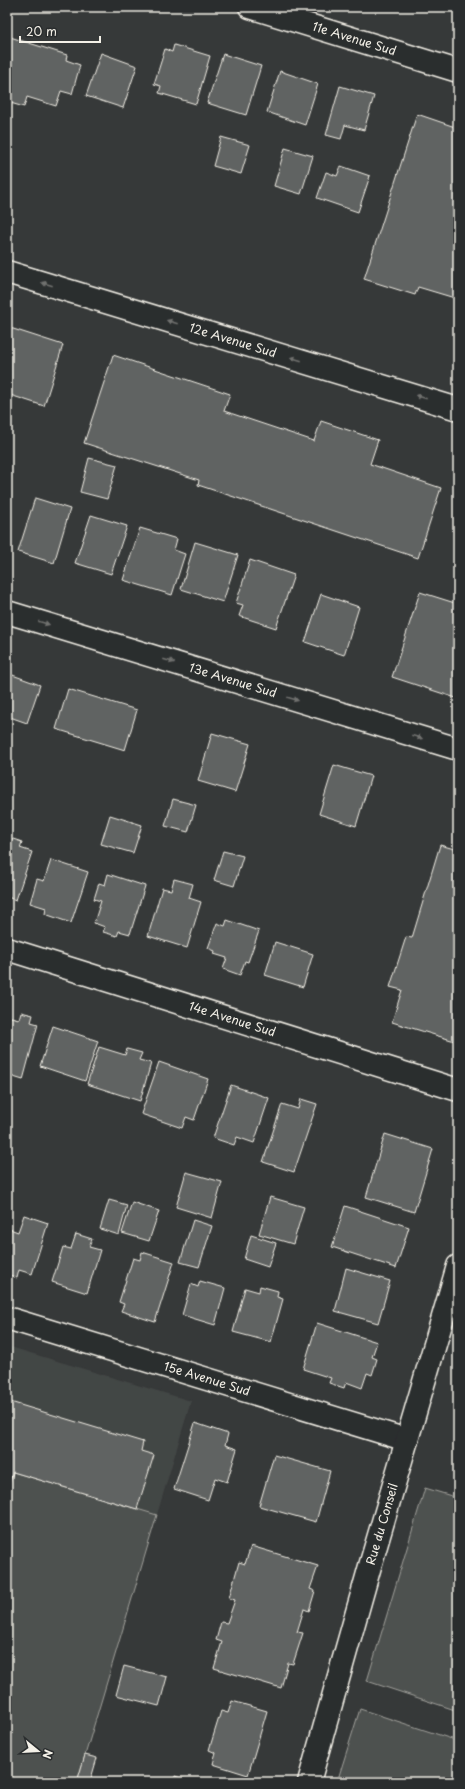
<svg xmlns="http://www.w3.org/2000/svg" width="465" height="1789" viewBox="0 0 465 1789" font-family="'Playpen Sans',sans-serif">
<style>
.built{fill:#434645}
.green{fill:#4e514f;stroke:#a1a19c}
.building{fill:#616362;stroke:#f4f1e8}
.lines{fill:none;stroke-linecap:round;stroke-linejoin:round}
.minor-casing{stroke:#f4f1e8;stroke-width:25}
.major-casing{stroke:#f4f1e8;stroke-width:25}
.minor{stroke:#2a2d2e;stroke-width:22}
.major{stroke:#2a2d2e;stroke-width:22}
.oneway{fill:#71726f}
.labels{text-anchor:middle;stroke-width:3;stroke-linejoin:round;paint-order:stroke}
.street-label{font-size:12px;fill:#f4f1e8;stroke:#2a2d2e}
</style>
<rect width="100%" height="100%" fill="#363939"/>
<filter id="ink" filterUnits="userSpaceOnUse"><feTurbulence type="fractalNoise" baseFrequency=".025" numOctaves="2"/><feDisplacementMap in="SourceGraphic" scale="8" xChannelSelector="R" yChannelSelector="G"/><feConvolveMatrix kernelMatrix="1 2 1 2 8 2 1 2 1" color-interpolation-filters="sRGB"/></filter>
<g filter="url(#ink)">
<path class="built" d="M7,1346L191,1401L77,1782H7Z"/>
<g class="green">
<path d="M13,1472L157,1515L77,1782H7V1491Z"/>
<path d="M425,1488L458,1498V1711L367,1681Z"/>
<path d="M360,1709L458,1741V1782H347L338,1779Z"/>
</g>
<g class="building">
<path d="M7,36L67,55L66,60L80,65L72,94L61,91L56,106L27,97L24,107L7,102Z"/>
<path d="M174,45L210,56L196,104L159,93L161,86L154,84L165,49L172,52Z"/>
<path d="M101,53L137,66L123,108L86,96Z"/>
<path d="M223,54L261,66L246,115L207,103Z"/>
<path d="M280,71L318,84L305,125L267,112Z"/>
<path d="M340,86L374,96L364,130L345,125L341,139L326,135Z"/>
<path d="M417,114L458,128V299L418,287L415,295L364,279Z"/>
<path d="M221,137L250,145L241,174L213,166Z"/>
<path d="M285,148L313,156L301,194L274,186Z"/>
<path d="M341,166L370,176L358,212L317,198L326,172L337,176Z"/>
<path d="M7,327L63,345L44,406L7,394Z"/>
<path d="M113,355L230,394L224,411L314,441L321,421L378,440L370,464L441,488L418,558L198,485L199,480L84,443Z"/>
<path d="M89,458L117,465L107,499L80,492Z"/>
<path d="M35,498L70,509L54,563L18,552Z"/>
<path d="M91,515L127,526L111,574L75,563Z"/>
<path d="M140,528L177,539L174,550L185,554L172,595L123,580Z"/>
<path d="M195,542L238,555L223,602L181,589Z"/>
<path d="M250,560L294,575L276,628L239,616L243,605L236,603Z"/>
<path d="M420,592L458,604V693L456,698L392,677Z"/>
<path d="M321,594L359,607L344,655L305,642Z"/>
<path d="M7,673L40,685L27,723L7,716Z"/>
<path d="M68,689L137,710L125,750L56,729Z"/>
<path d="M212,733L250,744L235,792L198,781Z"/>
<path d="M334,765L371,776L356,826L319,814Z"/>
<path d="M173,799L196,805L188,832L165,826Z"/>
<path d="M110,815L142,825L133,853L101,844Z"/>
<path d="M7,837L22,842L20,848L32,852L16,900L7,897Z"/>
<path d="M440,845L458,850V1042L392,1022L402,990L390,987L406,937L412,938Z"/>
<path d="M223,851L243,856L234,886L214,880Z"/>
<path d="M51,860L88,872L71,923L45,914L46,908L30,903L37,879L44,881Z"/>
<path d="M108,874L145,886L130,934L119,931L117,936L103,932L105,927L94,923L101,901L94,899L99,883L105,885Z"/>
<path d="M174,879L193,884L189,898L201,902L187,948L148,936L162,888L171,890Z"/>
<path d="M227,920L259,931L248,962L245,961L240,975L223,969L227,958L214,954L215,951L208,948L217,923L225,926Z"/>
<path d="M275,942L313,954L303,987L265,975Z"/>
<path d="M21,1012L33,1015L31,1022L38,1024L23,1080L7,1075V1016L19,1019Z"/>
<path d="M53,1026L98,1041L85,1081L40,1066Z"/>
<path d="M99,1047L125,1055L127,1049L142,1053L139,1060L151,1063L140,1101L87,1084Z"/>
<path d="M159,1062L208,1079L194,1120L186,1117L182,1128L141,1114Z"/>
<path d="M231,1085L269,1098L254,1143L237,1137L234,1145L213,1138Z"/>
<path d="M301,1099L317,1104L294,1172L263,1162L282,1104L298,1109Z"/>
<path d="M385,1134L433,1149L414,1212L366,1197Z"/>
<path d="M186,1172L222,1182L212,1218L176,1207Z"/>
<path d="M270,1197L304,1207L293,1244L259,1234Z"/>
<path d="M109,1200L127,1205L119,1235L100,1229Z"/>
<path d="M132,1202L159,1211L149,1241L122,1233Z"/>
<path d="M345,1206L409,1227L396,1268L332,1247Z"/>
<path d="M24,1215L48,1223L32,1274L19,1270L17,1278L7,1274V1228L18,1232Z"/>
<path d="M193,1220L212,1226L199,1267L180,1262Z"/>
<path d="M76,1234L92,1239L89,1247L100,1250L87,1293L52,1282L63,1247L71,1249Z"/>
<path d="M251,1235L276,1243L268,1267L244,1259Z"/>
<path d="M142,1252L174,1262L155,1322L121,1311L124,1304L119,1302L133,1258L140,1260Z"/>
<path d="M346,1268L390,1281L378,1323L335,1311Z"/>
<path d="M200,1281L225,1288L215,1325L182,1315L191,1284L198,1287Z"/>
<path d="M260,1286L278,1291L277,1297L283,1299L271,1342L233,1332L245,1288L259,1292Z"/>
<path d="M317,1323L377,1342L372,1357L377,1359L372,1375L367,1373L362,1388L346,1382L344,1388L329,1383L331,1378L303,1369Z"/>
<path d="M7,1401L143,1442L141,1451L154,1455L137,1509L13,1472L7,1491Z"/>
<path d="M195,1423L228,1434L225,1445L237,1449L227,1482L215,1478L208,1500L174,1489Z"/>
<path d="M274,1455L330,1471L316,1522L259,1506Z"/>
<path d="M251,1546L318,1566L310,1589L315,1591L309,1611L304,1609L297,1632L303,1633L293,1664L288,1663L281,1688L214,1668L222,1642L216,1640L221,1622L227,1623L235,1600L229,1598L239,1562L245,1564Z"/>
<path d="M124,1666L167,1677L159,1706L116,1695Z"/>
<path d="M232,1701L267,1711L248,1775L213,1764L216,1753L209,1750L221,1711L228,1713Z"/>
<path d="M85,1755L97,1758L90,1782H77Z"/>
<path d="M175,1776L194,1782H174Z"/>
</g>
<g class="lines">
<defs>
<g id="minor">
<path id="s1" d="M250,7L458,71"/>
<path id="s2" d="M7,949L458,1090"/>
<path id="s3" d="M7,1318L407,1440"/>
<path id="s4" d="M309,1782L370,1566L458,1266"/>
</g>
<g id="major">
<path id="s5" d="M7,272L458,409"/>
<path id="s6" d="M7,612L458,749"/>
</g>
</defs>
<use href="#minor" class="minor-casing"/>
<use href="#major" class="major-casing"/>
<use href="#minor" class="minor"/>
<use href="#major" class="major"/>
</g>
<defs><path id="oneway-solid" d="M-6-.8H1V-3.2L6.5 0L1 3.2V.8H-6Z"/></defs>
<g class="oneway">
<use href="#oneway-solid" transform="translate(47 284) rotate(-163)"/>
<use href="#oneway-solid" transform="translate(172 322) rotate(-163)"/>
<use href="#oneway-solid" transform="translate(296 359) rotate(-163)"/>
<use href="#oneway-solid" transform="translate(421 397) rotate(-163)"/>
<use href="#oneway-solid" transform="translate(44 623) rotate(17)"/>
<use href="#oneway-solid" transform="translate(169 661) rotate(17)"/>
<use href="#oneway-solid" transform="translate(293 699) rotate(17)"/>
<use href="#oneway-solid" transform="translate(417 737) rotate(17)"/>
</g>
</g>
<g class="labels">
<g class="street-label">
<text dy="4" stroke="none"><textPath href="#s1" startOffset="109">11e Avenue Sud</textPath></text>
<text dy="4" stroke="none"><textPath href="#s5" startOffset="236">12e Avenue Sud</textPath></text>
<text dy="4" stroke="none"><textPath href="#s6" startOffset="236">13e Avenue Sud</textPath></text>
<text dy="4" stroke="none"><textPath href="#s2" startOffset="236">14e Avenue Sud</textPath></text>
<text dy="4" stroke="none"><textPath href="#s3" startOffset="209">15e Avenue Sud</textPath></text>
<text dy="4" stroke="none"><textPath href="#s4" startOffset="268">Rue du Conseil</textPath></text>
</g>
</g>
<rect width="465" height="1789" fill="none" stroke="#2a2d2e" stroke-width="24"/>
<rect x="12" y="12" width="441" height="1765" fill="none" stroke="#f4f1e8" stroke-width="1.5" filter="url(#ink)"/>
<g transform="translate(38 1751) rotate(108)" stroke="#2a2d2e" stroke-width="3" paint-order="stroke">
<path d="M0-3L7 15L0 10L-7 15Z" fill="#f4f1e8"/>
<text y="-6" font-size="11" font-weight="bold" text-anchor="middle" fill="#f4f1e8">N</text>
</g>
<path d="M20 36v6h80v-6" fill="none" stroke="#f4f1e8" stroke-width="2"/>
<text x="26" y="36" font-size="12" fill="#f4f1e8" stroke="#2a2d2e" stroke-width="3" paint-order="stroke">20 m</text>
</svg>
